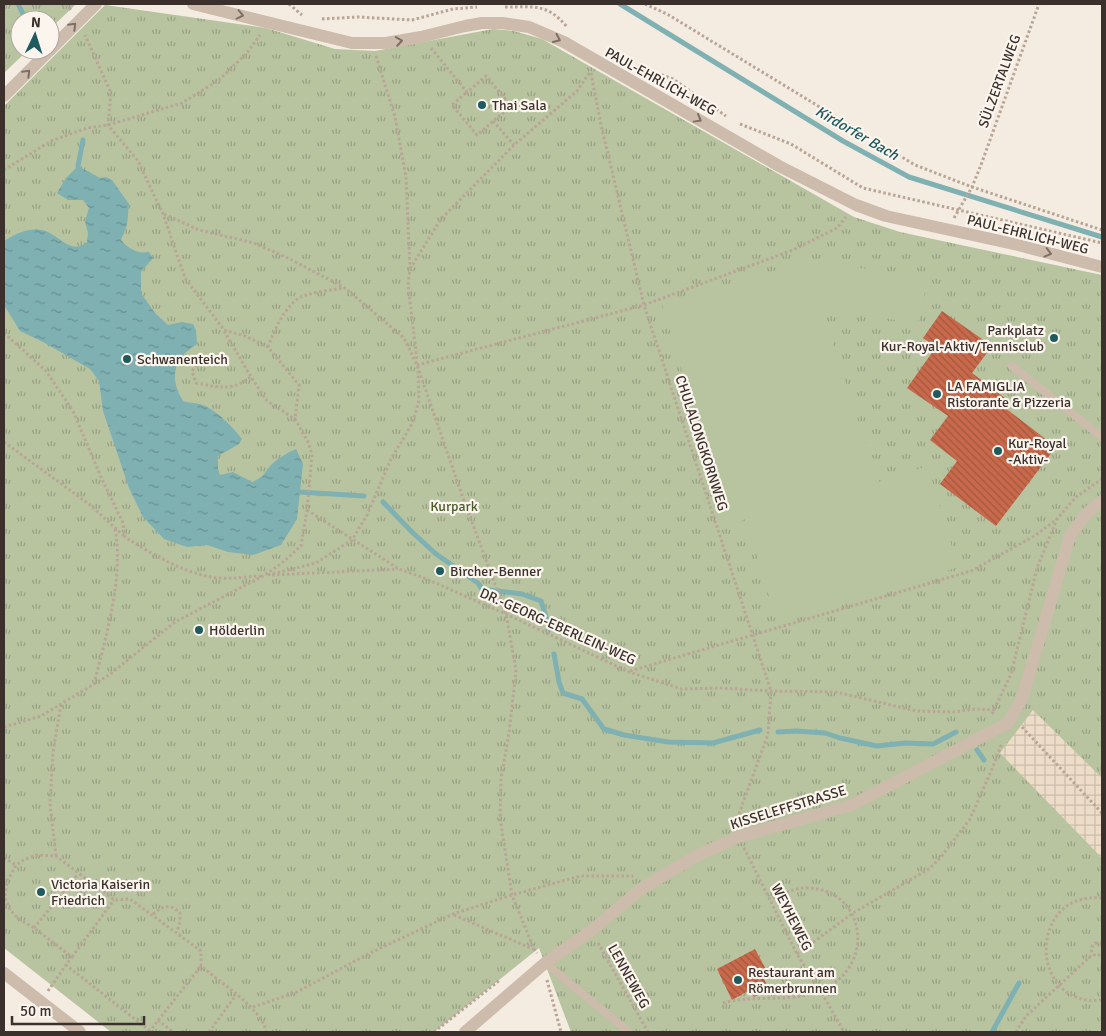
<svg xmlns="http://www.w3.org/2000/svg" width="1106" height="1036" viewBox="0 0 1106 1036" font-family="Signika,sans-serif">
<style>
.grass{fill:url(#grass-tufts)}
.garden{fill:#b8c4a0}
.plaza{fill:url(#plaza-grid)}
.water{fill:url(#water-ripples)}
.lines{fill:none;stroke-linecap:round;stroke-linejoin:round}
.stream{stroke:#7fb0b2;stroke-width:5}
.building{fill:url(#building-back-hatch)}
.path{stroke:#b9a596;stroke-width:3;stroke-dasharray:2.5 2.5;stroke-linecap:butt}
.lane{stroke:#cdbbac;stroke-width:8}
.street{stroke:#cdbbac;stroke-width:12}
.oneway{stroke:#7d6f65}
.poi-dot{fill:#1f5a5e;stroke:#fbf5ee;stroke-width:2}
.labels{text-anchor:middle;stroke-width:4.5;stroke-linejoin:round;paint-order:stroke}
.street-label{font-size:14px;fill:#3b302b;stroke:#fbf5ee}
.poi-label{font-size:14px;fill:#3b302b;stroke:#fbf5ee;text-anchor:start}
.park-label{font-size:14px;fill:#4a5a2e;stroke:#fbf5ee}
.water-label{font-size:15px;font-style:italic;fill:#1f5a5e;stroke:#fbf5ee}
</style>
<defs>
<pattern id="grass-tufts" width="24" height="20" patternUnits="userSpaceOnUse" patternTransform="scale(1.25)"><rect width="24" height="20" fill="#b8c4a0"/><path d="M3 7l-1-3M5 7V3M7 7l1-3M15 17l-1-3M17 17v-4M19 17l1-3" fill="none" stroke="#97a083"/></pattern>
<pattern id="plaza-grid" width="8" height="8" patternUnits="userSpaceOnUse" patternTransform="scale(1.25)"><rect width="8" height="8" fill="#ecdcc8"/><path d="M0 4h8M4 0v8" fill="none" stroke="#cbbdac"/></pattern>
<pattern id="water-ripples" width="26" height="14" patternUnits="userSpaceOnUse" patternTransform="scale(1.25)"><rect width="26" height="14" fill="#7fb0b2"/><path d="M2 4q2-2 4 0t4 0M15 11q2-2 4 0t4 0" fill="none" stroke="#699091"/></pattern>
<pattern id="building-back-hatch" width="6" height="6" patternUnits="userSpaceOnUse" patternTransform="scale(1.25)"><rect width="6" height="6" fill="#c8694b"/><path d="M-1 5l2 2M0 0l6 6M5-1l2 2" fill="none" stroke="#a4573f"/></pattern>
</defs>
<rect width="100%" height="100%" fill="#f4ebe1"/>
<g class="grass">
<path d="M4,4H76L50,29V20H20V50H28L4,73Z"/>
<path d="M105,5L266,28L335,49L375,51L493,29L514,31L542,39L854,217L900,232L1102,275V1032H571L539,948L434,1032H111L4,948V106Z"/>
</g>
<path class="garden" d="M811,260L928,279L918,323L822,310L878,482L928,466L958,567L908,585L777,624L746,519L728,526L662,304Z"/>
<path class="plaza" d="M1033,710L1102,778V858L1000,753Z"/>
<path class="water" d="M78,166L100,178L106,177L112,180L129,204L127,225L121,240C129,249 137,254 149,252L153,258L141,272V293L155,313L168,325L182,322L193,324L196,330L197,344C192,348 185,352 182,357C171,372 174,386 183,401C189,403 197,403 203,405C216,410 234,428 242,439L239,444L218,456V469L220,475L233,472L252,482C266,476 263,473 272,464C280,457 287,453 296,449L303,464L297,519L281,545L253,555L228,552L207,545L187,547L164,539L143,517L129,488L103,411L99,381L90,369L43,342L20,331L4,305V241C16,234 26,228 41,230C56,231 71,257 87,242L88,233L85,221L89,208L83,200H68L57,193L66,178Z"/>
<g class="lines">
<g class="stream">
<path d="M18,4L26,20"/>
<path d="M620,4L843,141L909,177L1102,237"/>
<path d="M78,166L83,140"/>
<path d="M300,492L364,496"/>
<path d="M383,502L412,532L436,554L478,583L482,589L522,594L541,601L550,629"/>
<path d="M554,654L559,682L563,693L582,699L604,729L624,735L668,742L713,743L760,730"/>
<path d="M778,732L796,731L825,733L840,738L877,746L905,743L933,744L956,732"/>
<path d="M977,750L984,760"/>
<path d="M992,1032L1019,983"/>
</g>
</g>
<g class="building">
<path d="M942,311L992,346L972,373L1005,398L1000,404L1056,447L996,526L940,484L957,461L930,440L948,416L907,388L936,347L923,338Z"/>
<path d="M755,949L770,977L764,979L769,989L754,997L750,990L732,1000L717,969Z"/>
</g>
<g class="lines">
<g class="path">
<path d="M66,4L71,10"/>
<path d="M289,4L302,15"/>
<path d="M645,4L667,14L915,165L972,187L1102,230"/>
<path d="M505,7C534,7 547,3 567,27"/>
<path d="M322,19L358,17L412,20L453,9L477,7"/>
<path d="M431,48L467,92L486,76L511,106L477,135L452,105L467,92"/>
<path d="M376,56L395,117L406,177L410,269L408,285L417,360"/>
<path d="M638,66L673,79L726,116"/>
<path d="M591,73L601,125L644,305L771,691L768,734L736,822"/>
<path d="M493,121L514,145"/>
<path d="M740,124L791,144L863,188L1102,243"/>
<path d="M4,170L51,141L87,128L108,125L182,103L219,80L247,53L260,35"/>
<path d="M164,214L199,230L254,243L288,258L345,288L404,338L417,365L463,498L506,614L516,670L509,733L501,779L500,818L512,895L534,949L537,953"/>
<path d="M954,218L972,187L981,165L1039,4"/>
<path d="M410,269L441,219L514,145L577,91L590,72"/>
<path d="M224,331L251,377L267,401L295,419"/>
<path d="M4,333L46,371L73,411L101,477L123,523L125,537C152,554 188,576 220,578C234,579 249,576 263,576"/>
<path d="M268,347C274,331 282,312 296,300C306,292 332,290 345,288"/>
<path d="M203,357L192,371L196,383C219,387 230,392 251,377"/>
<path d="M417,365L644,305L793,250L837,228L846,217"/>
<path d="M4,442L89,504L125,537"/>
<path d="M307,510L399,569L424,578L506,614L629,672L682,689L721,688L771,691L836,692L916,711L953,712L977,709L996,710"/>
<path d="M268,575L316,563L352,540L367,515L391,459L412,424L419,401L418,369"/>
<path d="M272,575L398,569"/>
<path d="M630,671L971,571L1036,535L1057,519"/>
<path d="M94,684C106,636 124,577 115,528"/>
<path d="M992,714L1011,674L1037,568L1057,519L1076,497L1102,479"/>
<path d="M4,727L41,716L109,675L175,622L265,575L282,563L301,546L307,510L312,455L308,442L295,419L299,385L268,347L245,336L224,330L185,278L163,214L138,161L108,125L111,93L85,35"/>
<path d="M1022,727L1102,813"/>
<path d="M744,848L797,954L820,990L844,1032"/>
<path d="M56,856L50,804L53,752L61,704"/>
<path d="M4,858L16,865"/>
<path d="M1102,898C1026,891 1029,1009 1102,1000"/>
<path d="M153,914C163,906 170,903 180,913V921L177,932"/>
<path d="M454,915L533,949"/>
<path d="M34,928L78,874"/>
<path d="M598,943L648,1032"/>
<path d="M1102,944L1095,943C1090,947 1090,953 1096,956L1102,954"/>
<path d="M797,954L853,913L929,869L941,857L970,819L992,769L1002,743"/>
<path d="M72,957L114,900"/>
<path d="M547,980L561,1032"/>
<path d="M48,991L66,965"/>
<path d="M723,1003C758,993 797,1006 831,985C876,957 862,888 806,888C793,888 781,895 770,899"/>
<path d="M253,1007L297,992L370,953L453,914L512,895L580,876H633"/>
<path d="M158,1020L173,1032"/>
<path d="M150,1031L66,965L72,957L34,928L19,919L10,910L5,897L7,882L16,865L25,859L38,855L56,856L114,900L130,899L201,951V966C218,981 264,1010 266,1032"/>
<path d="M149,1032L201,966"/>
<path d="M209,1032L236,995"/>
<path d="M434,1032L500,980"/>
<path d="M1016,1032L1026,1016L1093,954"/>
</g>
<g class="lane">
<path d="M1012,366L1102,437"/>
<path d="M545,963L629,1032"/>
</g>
<g class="street">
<path d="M193,4L352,43H386L421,37L465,26L482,23H502L529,27L564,42L779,166L856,205L886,216L1018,245L1102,267"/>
<path d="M50,50L96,4"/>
<path d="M4,96L50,50"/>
<path d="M4,973L80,1032"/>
<path d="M465,1032L545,963L591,931L641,889L696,856L738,837L852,805L1008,723L1022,699L1070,536L1086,514L1102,501"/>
</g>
</g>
<defs><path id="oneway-chevron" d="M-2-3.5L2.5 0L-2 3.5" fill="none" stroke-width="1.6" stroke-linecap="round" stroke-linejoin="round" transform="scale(1.25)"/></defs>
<g class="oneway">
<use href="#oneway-chevron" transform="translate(240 15) rotate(13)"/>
<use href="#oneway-chevron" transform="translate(73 26) rotate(-45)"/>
<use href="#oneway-chevron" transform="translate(557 39) rotate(25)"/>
<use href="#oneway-chevron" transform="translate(399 41) rotate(-9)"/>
<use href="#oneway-chevron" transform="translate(27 73) rotate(-45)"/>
<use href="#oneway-chevron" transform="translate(698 119) rotate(29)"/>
<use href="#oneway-chevron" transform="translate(1048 253) rotate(15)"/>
</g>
<g class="poi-dot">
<circle cx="482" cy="105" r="5"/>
<circle cx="1054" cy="338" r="5"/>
<circle cx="127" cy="359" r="5"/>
<circle cx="937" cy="394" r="5"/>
<circle cx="998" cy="451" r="5"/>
<circle cx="440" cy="571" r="5"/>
<circle cx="199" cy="630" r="5"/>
<circle cx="41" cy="892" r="5"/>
<circle cx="738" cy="980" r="5"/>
</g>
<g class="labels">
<g class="street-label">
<text transform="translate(661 81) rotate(29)" y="5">PAUL-EHRLICH-WEG</text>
<text transform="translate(999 81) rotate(-70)" y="5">SÜLZERTALWEG</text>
<text transform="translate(1028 234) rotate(14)" y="5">PAUL-EHRLICH-WEG</text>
<text transform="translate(702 443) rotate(72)" y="5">CHULALONGKORNWEG</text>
<text transform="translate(558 626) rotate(24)" y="5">DR.-GEORG-EBERLEIN-WEG</text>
<text transform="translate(788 807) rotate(-17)" y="5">KISSELEFFSTRASSE</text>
<text transform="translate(792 917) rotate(63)" y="5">WEYHEWEG</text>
<text transform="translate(629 976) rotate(61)" y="5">LENNEWEG</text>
</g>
<g class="poi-label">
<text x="492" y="110">Thai Sala</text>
<text x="1044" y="335" text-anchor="end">Parkplatz<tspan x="1044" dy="16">Kur-Royal-Aktiv/Tennisclub</tspan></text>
<text x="137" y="364">Schwanenteich</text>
<text x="947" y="391">LA FAMIGLIA<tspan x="947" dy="16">Ristorante &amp; Pizzeria</tspan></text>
<text x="1008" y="448">Kur-Royal<tspan x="1008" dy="16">-Aktiv-</tspan></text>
<text x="450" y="576">Bircher-Benner</text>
<text x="209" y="635">Hölderlin</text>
<text x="51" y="889">Victoria Kaiserin<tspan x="51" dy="16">Friedrich</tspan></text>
<text x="748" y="977">Restaurant am<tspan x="748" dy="16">Römerbrunnen</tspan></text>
</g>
<g class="park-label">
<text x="454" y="511">Kurpark</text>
</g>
<g class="water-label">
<text transform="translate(857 133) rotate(30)" y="5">Kirdorfer Bach</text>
</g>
</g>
<rect width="1106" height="1036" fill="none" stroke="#3b302b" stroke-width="10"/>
<g transform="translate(35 35) rotate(4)"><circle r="24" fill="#fbf5ee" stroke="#aea6a0"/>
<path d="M0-4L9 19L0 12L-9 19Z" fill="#1f5a5e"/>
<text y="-8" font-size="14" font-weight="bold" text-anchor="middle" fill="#3b302b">N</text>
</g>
<path d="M12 1016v8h132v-8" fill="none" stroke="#3b302b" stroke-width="2.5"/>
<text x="20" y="1016" font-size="15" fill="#3b302b" stroke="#fbf5ee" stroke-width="4" paint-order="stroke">50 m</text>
</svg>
